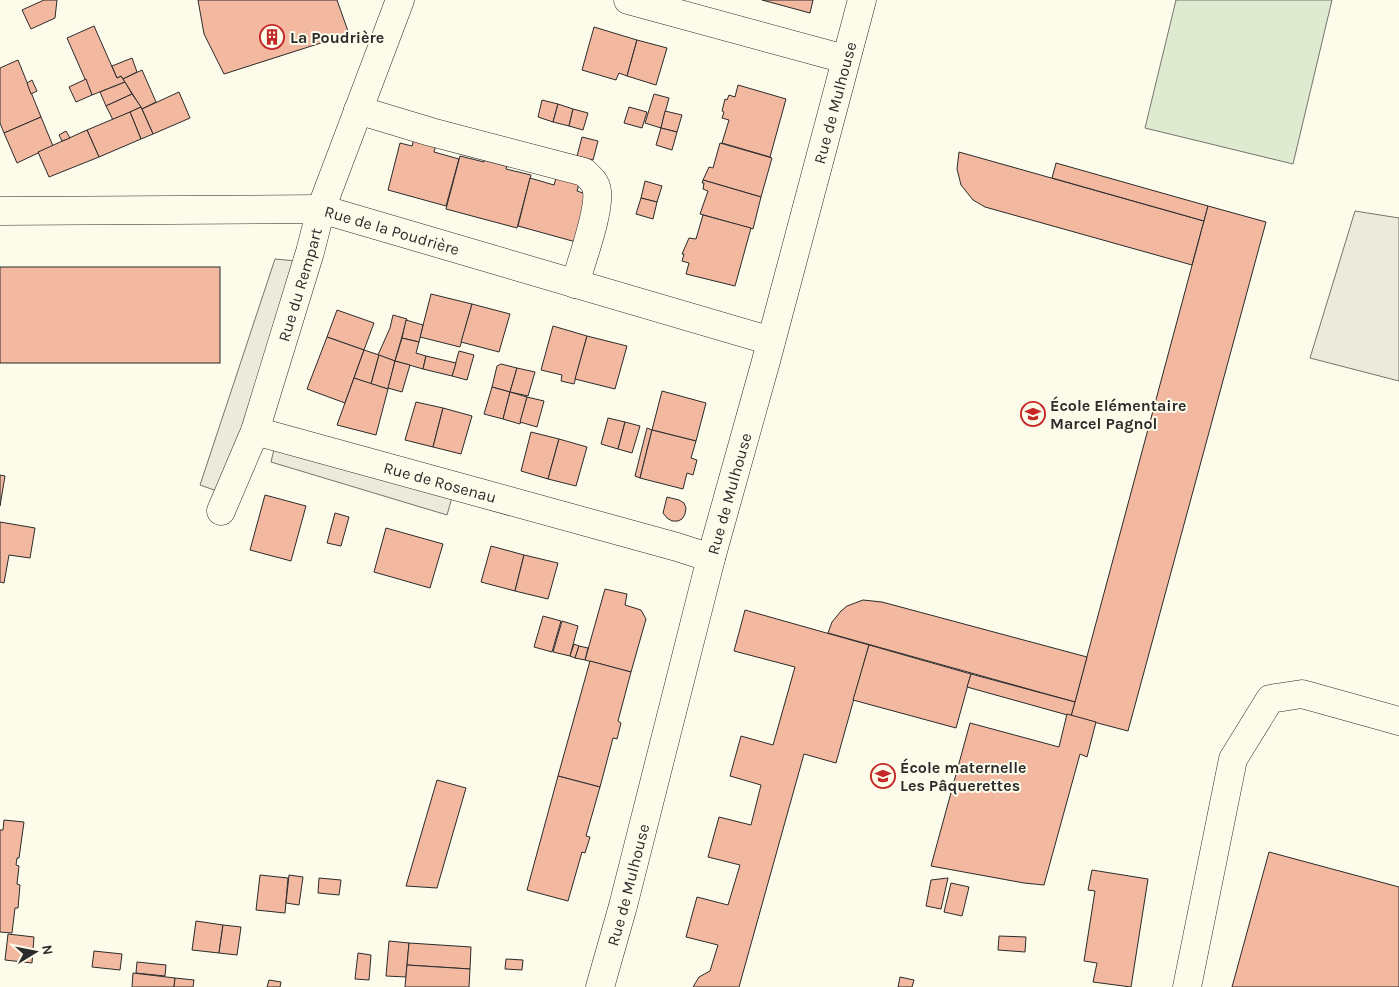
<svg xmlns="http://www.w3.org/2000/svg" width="1399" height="987" viewBox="0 0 1399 987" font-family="Karla,sans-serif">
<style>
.green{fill:#deebd1;stroke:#74746e}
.parking{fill:#eceadb;stroke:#74746e}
.building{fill:#f2b8a0;stroke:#2b2b2b}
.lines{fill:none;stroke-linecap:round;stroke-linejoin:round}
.minor-casing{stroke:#2b2b2b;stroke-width:29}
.minor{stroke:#fdfbea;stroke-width:28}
.labels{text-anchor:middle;stroke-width:4;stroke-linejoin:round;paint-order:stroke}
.poi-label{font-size:16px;font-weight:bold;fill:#2b2b2b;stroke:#fdfbea;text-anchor:start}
.street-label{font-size:16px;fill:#2b2b2b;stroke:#fdfbea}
</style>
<rect width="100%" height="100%" fill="#fdfbea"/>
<path class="green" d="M1176,0H1332L1293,164L1145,128Z"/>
<g class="parking">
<path d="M1355,211L1399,218V381L1310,358Z"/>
<path d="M275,259L306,262L228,495L200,485Z"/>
<path d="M277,437L455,487L447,515L271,462Z"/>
</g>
<g class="building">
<path d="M44,0H57L55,18L31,29L22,10Z"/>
<path d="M198,0H337L349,34L224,74L204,34Z"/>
<path d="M762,0H813L810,13Z"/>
<path d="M94,26L117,78L121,76L125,82L92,95L67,38Z"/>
<path d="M594,27L637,40L627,76L619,73L616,80L582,70Z"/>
<path d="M637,40L667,48L656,85L627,76Z"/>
<path d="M132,58L137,72L123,79L121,76L117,78L112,66Z"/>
<path d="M18,60L41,117L4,133L0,123V68Z"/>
<path d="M142,70L156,102L142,109L123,79Z"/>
<path d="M86,79L92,95L76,102L69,87Z"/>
<path d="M32,80L37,91L31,94L27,83Z"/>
<path d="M125,82L132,94L106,106L100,92Z"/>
<path d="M738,85L786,99L770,157L722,143L729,120L722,118L724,112L722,111L725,99L727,100L729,95L735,97Z"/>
<path d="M179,92L190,118L153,134L142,109Z"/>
<path d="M132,94L141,107L113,120L106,106Z"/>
<path d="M654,94L669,98L661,128L645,123Z"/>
<path d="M542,100L558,104L553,122L538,117Z"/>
<path d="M558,104L573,109L569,126L553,122Z"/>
<path d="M141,107L153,134L141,139L130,112Z"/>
<path d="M629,107L647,112L642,128L624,123Z"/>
<path d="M573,109L588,113L583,130L569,126Z"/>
<path d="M665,111L682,115L677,132L661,128Z"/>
<path d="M130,112L141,139L99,157L87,130Z"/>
<path d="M41,117L53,146L17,163L4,133Z"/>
<path d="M661,128L677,132L672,150L656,145Z"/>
<path d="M87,130L99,157L49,177L38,152Z"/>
<path d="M66,131L70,138L62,141L59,135Z"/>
<path d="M582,137L598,141L593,160L577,156Z"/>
<path d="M414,139L436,145L434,152L459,159L446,206L388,190L400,143L412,146Z"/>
<path d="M720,143L772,158L761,197L703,180L709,167L713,168Z"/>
<path d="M959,152L1204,221L1192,265L985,207L973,200L961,185L957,169Z"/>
<path d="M460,156L484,162L485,158L507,165L506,169L531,175L517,228L446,209Z"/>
<path d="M1056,163L1208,206L1204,221L1052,178Z"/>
<path d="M530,178L554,185L556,178L579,184L577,191L589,195L576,242L518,226Z"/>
<path d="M703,180L761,197L753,229L700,214L708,191L703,189L704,183H702Z"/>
<path d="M645,181L662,186L657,202L641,198Z"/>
<path d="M641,198L657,202L653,219L636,214Z"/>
<path d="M1208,206L1266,222L1128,731L1071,716Z"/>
<path d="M703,215L751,228L735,286L686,274L689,263L682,261L684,254H682L689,238L696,239Z"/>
<rect x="0" y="267" width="220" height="96"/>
<path d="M431,294L472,304L460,347L420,337Z"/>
<path d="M472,304L510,314L499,352L461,342Z"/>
<path d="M337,310L374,323L364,350L327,337Z"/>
<path d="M393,315L407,319L395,361L378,355L390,328Z"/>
<path d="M406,320L423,325L419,342L402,338Z"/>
<path d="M553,326L587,336L574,384L561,381L562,375L541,370Z"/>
<path d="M587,336L627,346L615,389L575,379Z"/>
<path d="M327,337L364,350L345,403L307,389Z"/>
<path d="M402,338L419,342L416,353L426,356L423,369L395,361Z"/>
<path d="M364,350L379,355L371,384L354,378Z"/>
<path d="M459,351L474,355L467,380L452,376Z"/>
<path d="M379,355L395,361L388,389L371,384Z"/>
<path d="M426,356L456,363L452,376L423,369Z"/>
<path d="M395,361L410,365L402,392L388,388Z"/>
<path d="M501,364L517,368L510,392L492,387L497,366Z"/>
<path d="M517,368L535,372L528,396L510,392Z"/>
<path d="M354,378L388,389L376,435L337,425Z"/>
<path d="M492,387L510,392L503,419L484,414Z"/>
<path d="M662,391L706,403L696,441L652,430Z"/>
<path d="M510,392L527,397L520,424L503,419Z"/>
<path d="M527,397L544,401L537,427L520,422Z"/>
<path d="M416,402L443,408L433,447L405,440Z"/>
<path d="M443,408L472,416L461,454L433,447Z"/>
<path d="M608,418L625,422L618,449L601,444Z"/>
<path d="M625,422L640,426L632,453L618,449Z"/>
<path d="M647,428L652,430L640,478L635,476Z"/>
<path d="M652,430L696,441L691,458L697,460L693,475L687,473L683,489L640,478Z"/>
<path d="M531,432L559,439L548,479L521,471Z"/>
<path d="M559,439L587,447L576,486L548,479Z"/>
<path d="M0,475L5,476L0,506Z"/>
<path d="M265,495L306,506L291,561L250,550Z"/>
<path d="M667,497L679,500L684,503L686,508L685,514L682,519L678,521H672L667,518L663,513Z"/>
<path d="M335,513L349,517L341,546L327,543Z"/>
<path d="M0,522L35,528L30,558L9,555L4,583L0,582Z"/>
<path d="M386,528L443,544L430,588L374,572Z"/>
<path d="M491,546L524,555L515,591L481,582Z"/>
<path d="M524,555L558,563L548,599L515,591Z"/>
<path d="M605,589L627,594L625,605L641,610L646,619L631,672L585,660Z"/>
<path d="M863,600L882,602L1087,657L1075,702L828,633L832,622L841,611L847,606Z"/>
<path d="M745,610L869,645L836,763L804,754L739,987H693L699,977L710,971L718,945L686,937L697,897L728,905L740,865L708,857L719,817L751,825L761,785L730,776L741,736L773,745L795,667L734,651Z"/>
<path d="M543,616L561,621L552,652L534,647Z"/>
<path d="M562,621L578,626L570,656L553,652Z"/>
<path d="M574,644L579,646L575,658L570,656Z"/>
<path d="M869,645L971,674L956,728L853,700Z"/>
<path d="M579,646L588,648L585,660L575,658Z"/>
<path d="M590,661L631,672L618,721L621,723L617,739L613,738L600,787L558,776Z"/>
<path d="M971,674L1075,702L1071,716L967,687Z"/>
<path d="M1067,714L1096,722L1087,757L1080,754L1044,885L1024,883L931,866L970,723L1059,747Z"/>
<path d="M558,776L600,787L586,836L590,837L585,853L582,852L568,901L527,890Z"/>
<path d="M437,780L466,788L437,888L406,886Z"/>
<path d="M4,820L24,822L19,858H17L16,865L19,866L17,884L20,885L18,908H15L12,933L0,932V830H3Z"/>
<path d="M1269,852L1399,887V987H1232Z"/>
<path d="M1092,870L1148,879L1131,987L1093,982L1097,963L1084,961L1095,891L1088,890Z"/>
<path d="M260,875L288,878L285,913L256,910Z"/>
<path d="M289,875L303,877L299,905L286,903Z"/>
<path d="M319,878L341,880L339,895L318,893Z"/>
<path d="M948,878L941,909L926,906L931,880Z"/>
<path d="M951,883L969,887L962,916L944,912Z"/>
<path d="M196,921L223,925L219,953L192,950Z"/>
<path d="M223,925L241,927L237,955L219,953Z"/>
<path d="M8,934L34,937L32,963L5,960Z"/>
<path d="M999,936L1026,937L1025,952L998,950Z"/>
<path d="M389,941L409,943L406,977L386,976Z"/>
<path d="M409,943L471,947L470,969L407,965Z"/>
<path d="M94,951L122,954L120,970L92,967Z"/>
<path d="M358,953L371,955L369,980L355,979Z"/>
<path d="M506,959L523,960L522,970L505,969Z"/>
<path d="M137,962L166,965L165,976L136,973Z"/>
<path d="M407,965L470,969L469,987H405Z"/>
<path d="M133,973L175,978L174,987H132Z"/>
<path d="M900,977L914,980L912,987H898Z"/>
<path d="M175,978L194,980L193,987H174Z"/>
<path d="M269,980L281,982L280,987H267Z"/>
</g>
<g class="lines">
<defs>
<g id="minor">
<path d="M628,0L845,59"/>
<path d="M358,110L431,132L584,172C590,178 596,182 597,191C600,212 581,262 575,284"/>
<path id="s1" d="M0,211L321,209L771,341"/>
<path id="s2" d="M255,431L677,547L711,558"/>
<path id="s3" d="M221,511L255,431L310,252L321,209L400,0"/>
<path id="s4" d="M600,987L623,906L711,558L766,361L862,0"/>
<path d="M1187,987L1233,759L1270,699L1302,694L1399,721"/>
</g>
</defs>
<use href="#minor" class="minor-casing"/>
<use href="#minor" class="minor"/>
</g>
<defs>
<symbol id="building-ring" viewBox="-11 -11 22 22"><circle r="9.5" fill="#fdfbea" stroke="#c62828" stroke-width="1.5"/><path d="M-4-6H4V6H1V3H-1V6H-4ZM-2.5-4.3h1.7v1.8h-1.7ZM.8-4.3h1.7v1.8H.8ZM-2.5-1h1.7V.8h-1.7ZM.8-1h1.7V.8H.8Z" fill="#c62828"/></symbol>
<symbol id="school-ring" viewBox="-11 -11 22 22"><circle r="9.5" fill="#fdfbea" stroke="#c62828" stroke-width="1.5"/><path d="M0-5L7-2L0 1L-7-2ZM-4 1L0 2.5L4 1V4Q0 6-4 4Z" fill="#c62828"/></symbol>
</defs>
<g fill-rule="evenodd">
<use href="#building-ring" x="258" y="23" width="28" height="28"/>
<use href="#school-ring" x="1019" y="400" width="28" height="28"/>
<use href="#school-ring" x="869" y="762" width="28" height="28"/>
</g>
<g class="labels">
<g class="poi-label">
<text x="290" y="43">La Poudrière</text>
<text x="1050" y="411">École Elémentaire<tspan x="1050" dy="18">Marcel Pagnol</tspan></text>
<text x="900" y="773">École maternelle<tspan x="900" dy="18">Les Pâquerettes</tspan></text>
</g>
<g class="street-label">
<text dy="6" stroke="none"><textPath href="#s4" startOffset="915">Rue de Mulhouse</textPath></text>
<text dy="6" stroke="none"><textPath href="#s1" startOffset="395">Rue de la Poudrière</textPath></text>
<text dy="6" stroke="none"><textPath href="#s3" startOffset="240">Rue du Rempart</textPath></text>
<text dy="6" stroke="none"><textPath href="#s2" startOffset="192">Rue de Rosenau</textPath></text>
<text dy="6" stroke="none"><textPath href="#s4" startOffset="510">Rue de Mulhouse</textPath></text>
<text dy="6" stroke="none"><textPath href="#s4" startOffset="106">Rue de Mulhouse</textPath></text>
</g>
</g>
<g transform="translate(35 952) rotate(80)" stroke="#fdfbea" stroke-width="4" paint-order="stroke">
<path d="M0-4L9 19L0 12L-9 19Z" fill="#2b2b2b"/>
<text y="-8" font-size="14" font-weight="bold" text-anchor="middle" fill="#2b2b2b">N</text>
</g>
</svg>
